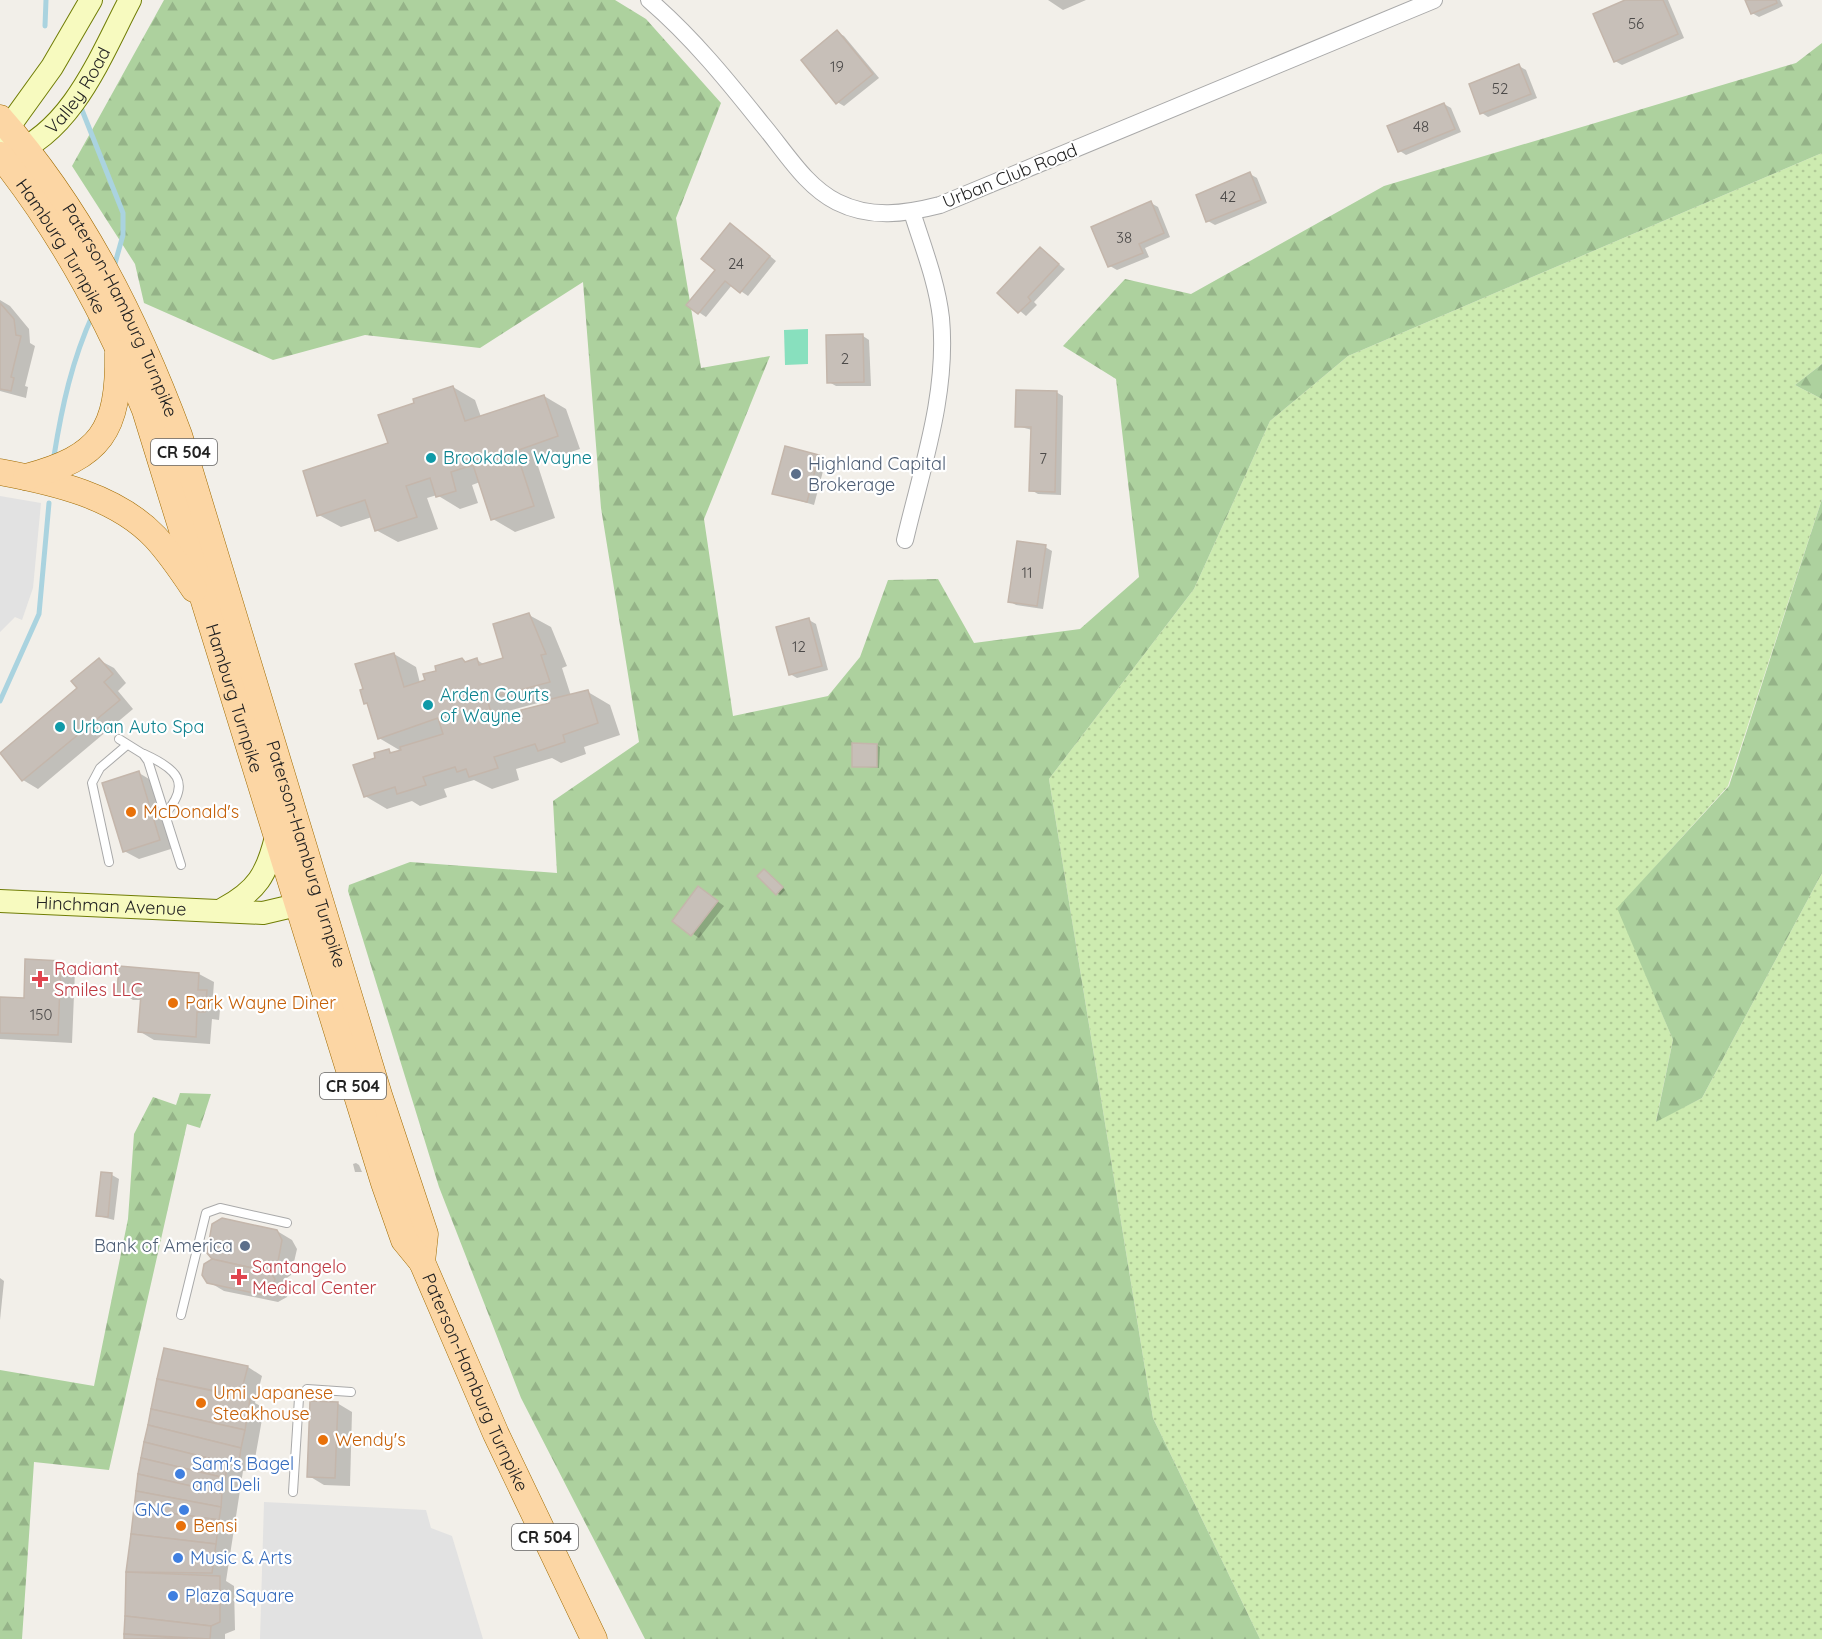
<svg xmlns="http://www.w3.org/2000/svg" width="1822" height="1639" viewBox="0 0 1822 1639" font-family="Quicksand,sans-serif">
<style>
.grass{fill:url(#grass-dots)}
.forest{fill:url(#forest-firs)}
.pitch{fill:#88e0be}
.parking{fill:#e2e2e2}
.shadow{fill:#0003;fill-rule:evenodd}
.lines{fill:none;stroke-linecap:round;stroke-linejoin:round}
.stream{stroke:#aad3df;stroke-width:5}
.building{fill:#c7bfb8;stroke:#c4b6ab;stroke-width:1.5}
.lane-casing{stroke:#a9a9a9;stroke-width:10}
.street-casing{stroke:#a9a9a9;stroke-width:18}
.secondary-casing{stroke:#707d05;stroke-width:24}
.primary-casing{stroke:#a06b00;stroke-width:27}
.lane{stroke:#fff;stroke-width:8}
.street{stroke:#fff;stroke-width:16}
.secondary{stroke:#f7fabf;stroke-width:22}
.primary{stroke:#fcd6a4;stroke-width:26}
.culture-dot{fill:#0f9aa8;stroke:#fff;stroke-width:2}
.service-dot{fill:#5c6f8a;stroke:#fff;stroke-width:2}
.food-dot{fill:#e8710a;stroke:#fff;stroke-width:2}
.health-dot{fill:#e0444e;stroke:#fff;stroke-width:2}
.shop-dot{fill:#3f7fe0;stroke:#fff;stroke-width:2}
.labels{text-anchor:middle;stroke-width:4.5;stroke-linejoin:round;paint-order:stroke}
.number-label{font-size:15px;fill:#4b4948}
.shield{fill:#fff;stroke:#646464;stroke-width:1.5}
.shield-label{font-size:16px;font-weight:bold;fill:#222}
.street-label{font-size:18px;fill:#222;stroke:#fff}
.culture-label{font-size:18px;fill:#0d838f;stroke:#fff;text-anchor:start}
.service-label{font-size:18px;fill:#4e5e75;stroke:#fff;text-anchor:start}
.food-label{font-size:18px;fill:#c56008;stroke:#fff;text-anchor:start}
.health-label{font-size:18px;fill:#be3a42;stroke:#fff;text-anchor:start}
.shop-label{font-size:18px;fill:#366cbe;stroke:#fff;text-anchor:start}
</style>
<defs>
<pattern id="grass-dots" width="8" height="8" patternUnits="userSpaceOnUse" patternTransform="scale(1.5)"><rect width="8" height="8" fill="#cdebb0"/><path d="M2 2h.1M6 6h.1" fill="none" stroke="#b0c997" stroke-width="1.8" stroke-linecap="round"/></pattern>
<pattern id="forest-firs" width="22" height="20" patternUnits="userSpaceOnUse" patternTransform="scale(1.5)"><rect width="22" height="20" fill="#add19e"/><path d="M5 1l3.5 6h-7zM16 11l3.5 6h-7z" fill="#95b388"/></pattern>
</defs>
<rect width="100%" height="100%" fill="#f2efe9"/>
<path class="grass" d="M1822,153V364L1795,385L1822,399V499L1728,786L1618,908L1673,1040L1656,1121L1702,1098L1822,873V1639H1260L1153,1418L1049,779L1194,589L1270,421L1348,356Z"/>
<g class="forest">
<path d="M164,0H615L646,19L721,103L676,218L701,368L770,356L704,519L733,716L828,696L860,657L888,580L938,579L974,643L1080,629L1139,577L1116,379L1063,346L1125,279L1191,294L1384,186L1796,63L1822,43V153L1348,356L1270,421L1194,589L1049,779L1153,1418L1260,1639H645L521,1398L439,1187L348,891L349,885L410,862L557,873L553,801L639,742L601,508L583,282L480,348L365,335L273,360L144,303L135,264L72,166Z"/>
<path d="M1822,364V399L1795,385Z"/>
<path d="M1822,499V873L1702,1098L1656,1122L1673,1040L1617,908L1729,786Z"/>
<path d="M180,1093L211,1094L200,1128L187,1124L109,1470L34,1462L22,1639H0V1370L94,1386L128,1219L134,1134L153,1097L176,1105Z"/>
</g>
<path class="pitch" d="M808,329V364L785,365L784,330Z"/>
<g class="parking">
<path d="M0,496L41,503L33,588L22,620L15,617L0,632Z"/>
<path d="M264,1502L426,1510L431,1528L452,1536L483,1639H260Z"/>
</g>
<g class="shadow">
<path d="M1048,0H1086L1063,10Z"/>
<path d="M1629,0H1668L1684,38L1622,65L1615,61Z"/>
<path d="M1746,0H1780L1783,6L1759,17L1752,13Z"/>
<path d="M837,32L844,36L879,78L844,106L837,102Z"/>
<path d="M1519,66L1526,70L1537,98L1488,117L1482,113Z"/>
<path d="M1444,104L1451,108L1461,132L1406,155L1400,151Z"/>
<path d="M1250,174L1257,178L1267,203L1215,225L1208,221Z"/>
<path d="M1151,203L1158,207L1170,237L1145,248L1149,257L1117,270L1110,266L1093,228Z"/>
<path d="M737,229L776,261L748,296L732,285L706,317L688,305L717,270Z"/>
<path d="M1040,249L1065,269L1034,302L1037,305L1026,316L999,293Z"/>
<path d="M0,300L10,306L29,329L30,343L35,346L25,386L28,387L26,398L0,391Z"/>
<path d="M863,336L869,340L871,386H836L829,382Z"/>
<path d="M453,387L475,400L481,417L544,396L566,409L580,449L537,463L555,518L515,532L493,519L480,482L472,485L478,503L460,509L437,495L427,498L438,529L398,542L376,530L372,517L341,527L319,515L390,444L416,404Z"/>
<path d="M1056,392L1063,396L1061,495L1038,494L1031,490L1032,430L1017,426Z"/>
<path d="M819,456L826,460L814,505L774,493Z"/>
<path d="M1045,547L1052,551L1043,609L1016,605L1009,601Z"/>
<path d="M529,615L551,627L567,666L562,668L571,696L588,692L610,705L620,735L584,747L586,754L561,763L552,758L516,769L519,780L492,789L474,780L444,789L447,797L420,806L412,801L387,809L365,796L376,759L389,751L394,753L401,751L379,738L370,706L365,703L394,654L416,667L420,683L462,660L468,663L477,660L485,665L505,659ZM549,700L551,705L511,719L508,711Z"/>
<path d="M809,620L816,624L828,670L797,678L790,674Z"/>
<path d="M99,660L114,668L126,683L118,691L133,709L38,789L23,780L1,754L80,689Z"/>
<path d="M877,745L880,747L879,768L853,766Z"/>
<path d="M139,773L154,782L174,848L139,859L124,851Z"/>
<path d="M767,873L785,890L780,895L777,893Z"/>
<path d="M705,892L724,906L699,938L674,921Z"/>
<path d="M61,962L75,971L72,1043L0,1039V998L25,1000Z"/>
<path d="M199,974L214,982L213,996L221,1000L219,1020L212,1019L210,1044L154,1040L139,1031L142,1000H133L119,991Z"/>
<path d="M356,1163L359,1165L362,1172H355L353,1164Z"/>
<path d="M112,1175L119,1179L114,1220L98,1216Z"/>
<path d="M277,1231L292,1240L297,1249L291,1275L284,1280L289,1288L287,1297L278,1302L224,1291L209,1282Z"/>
<path d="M0,1278L4,1281L0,1320Z"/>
<path d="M165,1350L248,1367L262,1376L255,1403L264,1408L253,1470L243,1471L226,1581L234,1586L235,1630L225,1634V1639H125L128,1572L139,1474Z"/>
<path d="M337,1403L352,1412L350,1486L324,1485L309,1476Z"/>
</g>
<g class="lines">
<g class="stream">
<path d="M45,26L46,0"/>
<path d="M82,110L123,213V235L114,267"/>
<path d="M54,456C62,406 72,360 93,314"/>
<path d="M0,701L39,614L49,503"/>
</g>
</g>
<g class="building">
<path d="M1625,0H1663L1678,34L1614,62L1593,14Z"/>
<path d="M1745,0H1776L1777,3L1751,14Z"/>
<path d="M837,30L873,74L836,104L801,60Z"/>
<path d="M1519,64L1531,94L1480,114L1469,84Z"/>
<path d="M1444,103L1455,129L1398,152L1387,126Z"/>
<path d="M1250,172L1261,200L1206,222L1196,195Z"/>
<path d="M1151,201L1164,233L1139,244L1143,253L1108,267L1091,227Z"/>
<path d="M730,223L770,256L740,293L725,281L698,314L686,305L715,270L701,259Z"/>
<path d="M1040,247L1059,264L1028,297L1031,301L1018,313L997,293Z"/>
<path d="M0,303L14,319L16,335L21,336L11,377L14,378L11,391L0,389Z"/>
<path d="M863,334L864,382L827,383L826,335Z"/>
<path d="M453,386L465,421L544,395L558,436L516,451L534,506L491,520L473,465L451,472L456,491L436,497L430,478L406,486L417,517L375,531L365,500L317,516L303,471L388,443L378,415L414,403L413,399Z"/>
<path d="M1016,390L1057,391L1055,492L1029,491L1031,427H1015Z"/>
<path d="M785,446L819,455L807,502L772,494Z"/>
<path d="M1017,541L1046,545L1037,606L1008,602Z"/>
<path d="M529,613L546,654L541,655L550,682L487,699L494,722L522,714L521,710L549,703L547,700L588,690L598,723L563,735L565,742L538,751L535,744L494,757L498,768L469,777L466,769L457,772L455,767L423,777L426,785L397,794L395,787L364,797L353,765L375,758L374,753L389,749L390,753L401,750L400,747L443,734L438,718L378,739L367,703L364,704L360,690L363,689L355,664L394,653L404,687L425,680L423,674L436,671L435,666L462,658L465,662L477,658L479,665L503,658L493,624Z"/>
<path d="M809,618L822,666L789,675L776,627Z"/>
<path d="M99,658L113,674L104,682L120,700L22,781L0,753L77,688L71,681Z"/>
<path d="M852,743L877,744V767H852Z"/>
<path d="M139,771L160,840L123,852L102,783Z"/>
<path d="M764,869L783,887L776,895L757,876Z"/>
<path d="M698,886L718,901L691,936L672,921Z"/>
<path d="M25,959L61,961L58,1035L0,1033V997L24,998Z"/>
<path d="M119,966L199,973L198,990H207L205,1012H197L196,1037L138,1032L141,994L117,992Z"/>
<path d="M101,1172L112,1173L108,1217L96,1216Z"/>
<path d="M222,1218L277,1230L282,1240L277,1267L270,1272L212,1259L207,1253L212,1224Z"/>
<path d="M212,1259L270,1272L275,1279L273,1289L263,1295L207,1283L202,1275L204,1264Z"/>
<path d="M164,1348L248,1366L240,1396L157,1379Z"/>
<path d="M157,1379L250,1399L245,1430L151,1409Z"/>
<path d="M310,1401L338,1402L335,1478L307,1477Z"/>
<path d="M151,1409L245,1430L241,1448L148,1425Z"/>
<path d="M148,1425L241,1448L239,1462L228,1463L144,1442Z"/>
<path d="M144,1442L228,1463L225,1478L141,1458Z"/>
<path d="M141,1458L225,1478L222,1493L138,1474Z"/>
<path d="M138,1474L222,1493L221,1507L136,1491Z"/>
<path d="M136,1491L221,1507L219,1520L134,1508Z"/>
<path d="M134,1508L219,1520L216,1544L131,1534Z"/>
<path d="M131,1534L216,1544L212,1573L126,1572Z"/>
<path d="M126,1572L220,1576V1622L211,1626L125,1616Z"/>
<path d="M125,1616L211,1626L210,1639L124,1634Z"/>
<path d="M124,1634L188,1639H124Z"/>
</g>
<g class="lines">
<defs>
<g id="lane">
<path d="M119,739L143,754L148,761L181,865"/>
<path d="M144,754C175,768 193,782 165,814"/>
<path d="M109,862L92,783L100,768L127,745"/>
<path d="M181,1315L206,1213L220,1208L287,1223"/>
<path d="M293,1492L299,1398L307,1389L351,1392"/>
</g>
<g id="street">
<path d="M649,0C692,37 727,80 762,124C785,151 805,186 837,202C871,219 905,214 940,205L1434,0"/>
<path d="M905,540C922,467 948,394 941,318C937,282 923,247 912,212"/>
</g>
<g id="secondary">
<path d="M5,145L8,128L52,67L91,0"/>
<path id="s1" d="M10,155C73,130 100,57 130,0"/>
<path id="s2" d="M0,901L263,913L297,905L313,895"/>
<path d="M223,909C257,891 267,874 276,837"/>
</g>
<g id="primary">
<path id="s3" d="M0,118C82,211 136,320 179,435L379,1095L425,1234L422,1262L496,1434L594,1639"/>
<path id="s4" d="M0,155C62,233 108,318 145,410L384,1183L404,1240L422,1262"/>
<path d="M0,472C54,482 116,496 155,537C170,553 182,571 194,589"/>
<path d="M26,477C101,457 119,431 118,353"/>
</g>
</defs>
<use href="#lane" class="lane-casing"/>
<use href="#street" class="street-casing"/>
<use href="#secondary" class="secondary-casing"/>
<use href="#primary" class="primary-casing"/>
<use href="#lane" class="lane"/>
<use href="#street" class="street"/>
<use href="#secondary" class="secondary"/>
<use href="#primary" class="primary"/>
</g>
<g class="culture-dot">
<circle cx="431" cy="458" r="6"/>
<circle cx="428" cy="705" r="6"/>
<circle cx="60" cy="727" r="6"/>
</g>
<g class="service-dot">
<circle cx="796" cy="474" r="6"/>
<circle cx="245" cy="1246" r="6"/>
</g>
<g class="food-dot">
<circle cx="131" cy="812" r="6"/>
<circle cx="173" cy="1003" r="6"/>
<circle cx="201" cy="1403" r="6"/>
<circle cx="323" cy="1440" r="6"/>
<circle cx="181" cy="1526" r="6"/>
</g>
<g class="health-dot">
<path d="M37 970h6v6h6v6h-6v6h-6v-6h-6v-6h6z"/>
<path d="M236 1268h6v6h6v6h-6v6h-6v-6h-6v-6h6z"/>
</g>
<g class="shop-dot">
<circle cx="180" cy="1474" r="6"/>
<circle cx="184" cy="1510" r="6"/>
<circle cx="178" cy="1558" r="6"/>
<circle cx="173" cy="1596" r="6"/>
</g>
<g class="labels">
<g class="number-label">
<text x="1636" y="29">56</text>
<text x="837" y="72">19</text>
<text x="1500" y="94">52</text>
<text x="1421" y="132">48</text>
<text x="1228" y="202">42</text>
<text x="1124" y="243">38</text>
<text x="736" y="269">24</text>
<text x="845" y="364">2</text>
<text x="1043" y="464">7</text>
<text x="1027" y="578">11</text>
<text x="799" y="652">12</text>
<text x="41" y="1020">150</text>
</g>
<g class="shield">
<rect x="151" y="439" width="66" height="26" rx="4.5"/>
<rect x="320" y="1073" width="66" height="26" rx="4.5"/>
<rect x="512" y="1524" width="66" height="26" rx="4.5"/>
</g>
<g class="shield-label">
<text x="184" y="458">CR 504</text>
<text x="353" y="1092">CR 504</text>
<text x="545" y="1543">CR 504</text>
</g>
<g class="street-label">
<text dy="6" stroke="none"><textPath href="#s1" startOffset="96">Valley Road</textPath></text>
<text transform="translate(1010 176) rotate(-22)" y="6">Urban Club Road</text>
<text dy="6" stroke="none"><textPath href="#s4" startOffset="110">Hamburg Turnpike</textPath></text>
<text dy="6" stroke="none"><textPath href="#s3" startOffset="228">Paterson-Hamburg Turnpike</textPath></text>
<text dy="6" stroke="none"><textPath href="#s4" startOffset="596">Hamburg Turnpike</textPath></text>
<text dy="6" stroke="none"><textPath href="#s3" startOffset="804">Paterson-Hamburg Turnpike</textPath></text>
<text dy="6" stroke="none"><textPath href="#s2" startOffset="111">Hinchman Avenue</textPath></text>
<text dy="6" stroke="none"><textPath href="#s3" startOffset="1362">Paterson-Hamburg Turnpike</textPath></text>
</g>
<g class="culture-label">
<text x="443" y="464">Brookdale Wayne</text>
<text x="440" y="701">Arden Courts<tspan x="440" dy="21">of Wayne</tspan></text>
<text x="72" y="733">Urban Auto Spa</text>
</g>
<g class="service-label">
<text x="808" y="470">Highland Capital<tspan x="808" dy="21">Brokerage</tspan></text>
<text x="233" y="1252" text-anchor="end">Bank of America</text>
</g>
<g class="food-label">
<text x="143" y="818">McDonald's</text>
<text x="185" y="1009">Park Wayne Diner</text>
<text x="213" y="1399">Umi Japanese<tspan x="213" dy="21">Steakhouse</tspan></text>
<text x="335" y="1446">Wendy's</text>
<text x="193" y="1532">Bensi</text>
</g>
<g class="health-label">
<text x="54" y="975">Radiant<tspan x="54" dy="21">Smiles LLC</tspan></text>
<text x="252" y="1273">Santangelo<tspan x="252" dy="21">Medical Center</tspan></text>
</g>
<g class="shop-label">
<text x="192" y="1470">Sam's Bagel<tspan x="192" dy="21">and Deli</tspan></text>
<text x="172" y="1516" text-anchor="end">GNC</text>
<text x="190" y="1564">Music &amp; Arts</text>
<text x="185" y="1602">Plaza Square</text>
</g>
</g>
</svg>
